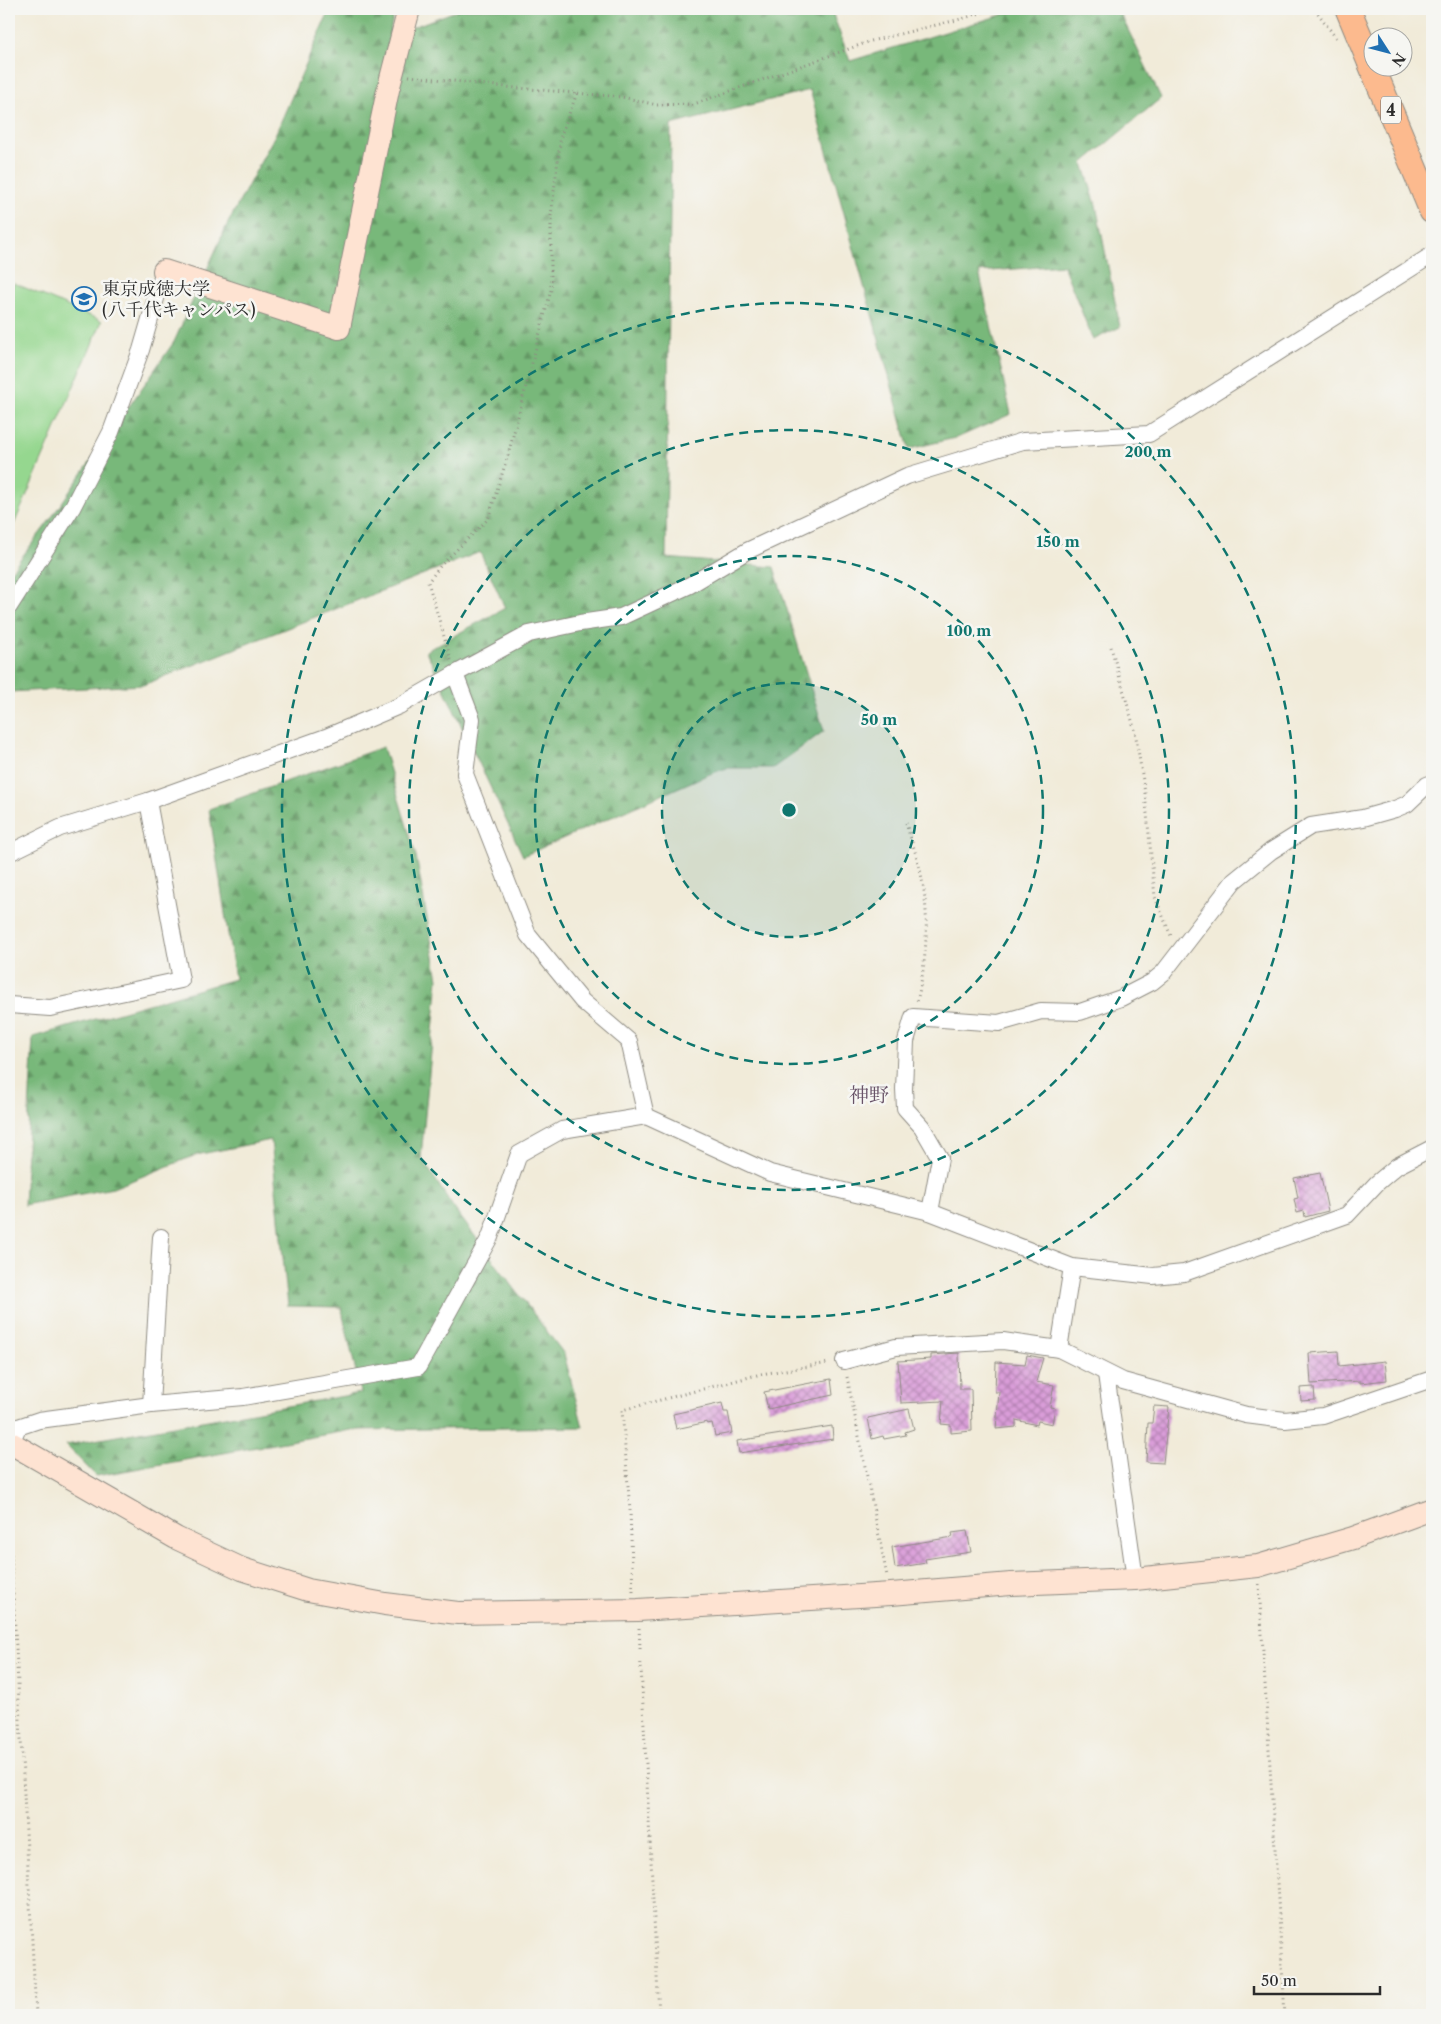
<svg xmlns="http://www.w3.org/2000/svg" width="1441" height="2024" viewBox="0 0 1441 2024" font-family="'Libre Caslon Text','Noto Serif JP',serif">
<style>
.green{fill:#95d78f;stroke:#60815d}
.forest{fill:url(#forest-firs);stroke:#527252}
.building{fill:url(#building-cross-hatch)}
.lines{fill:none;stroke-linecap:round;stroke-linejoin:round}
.street-casing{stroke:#8e8b82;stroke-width:18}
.secondary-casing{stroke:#8e8b82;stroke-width:24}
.primary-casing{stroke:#8e8b82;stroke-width:27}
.path{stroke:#8e8b82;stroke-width:3;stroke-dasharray:1 4;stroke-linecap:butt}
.street{stroke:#fff;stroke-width:16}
.secondary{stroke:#fee3d2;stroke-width:22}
.primary{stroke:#fcba8e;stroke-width:25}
.ring{fill:none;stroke:#0f766e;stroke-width:2.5;stroke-dasharray:9 6}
.labels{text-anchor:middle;stroke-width:5;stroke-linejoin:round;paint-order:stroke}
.shield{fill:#f6f6f2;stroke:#686867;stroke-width:1}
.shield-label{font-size:16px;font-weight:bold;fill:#2b2b2b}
.poi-label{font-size:18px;fill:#2b2b2b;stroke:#f6f6f2;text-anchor:start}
.quarter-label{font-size:20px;fill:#685368;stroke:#f6f6f2}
.centre{fill:#0f766e;stroke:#f6f6f2;stroke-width:2.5}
.ring-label{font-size:15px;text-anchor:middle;font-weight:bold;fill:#0f766e;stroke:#f6f6f2;stroke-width:5;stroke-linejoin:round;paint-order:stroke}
</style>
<defs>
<pattern id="forest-firs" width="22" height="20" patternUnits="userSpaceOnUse" patternTransform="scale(1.25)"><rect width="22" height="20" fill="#78b87a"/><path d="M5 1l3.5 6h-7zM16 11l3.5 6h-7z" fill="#639664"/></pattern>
<pattern id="building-cross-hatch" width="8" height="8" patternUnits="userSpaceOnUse" patternTransform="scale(1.25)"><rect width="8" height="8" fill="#da9dd9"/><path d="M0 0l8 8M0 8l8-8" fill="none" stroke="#b180b0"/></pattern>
</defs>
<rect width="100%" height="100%" fill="#f6f6f2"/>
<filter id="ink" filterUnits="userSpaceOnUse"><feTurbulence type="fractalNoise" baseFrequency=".02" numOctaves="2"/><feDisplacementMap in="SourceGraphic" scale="10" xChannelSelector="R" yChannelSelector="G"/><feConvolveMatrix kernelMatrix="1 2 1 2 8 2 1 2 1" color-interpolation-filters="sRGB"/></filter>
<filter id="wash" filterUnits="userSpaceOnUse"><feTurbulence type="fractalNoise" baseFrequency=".0096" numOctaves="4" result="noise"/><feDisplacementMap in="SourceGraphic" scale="20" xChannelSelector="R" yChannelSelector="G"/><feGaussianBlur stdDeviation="1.12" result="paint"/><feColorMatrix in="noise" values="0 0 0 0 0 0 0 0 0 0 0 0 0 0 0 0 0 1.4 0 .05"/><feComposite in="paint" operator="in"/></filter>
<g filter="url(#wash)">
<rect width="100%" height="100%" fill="#f1ebd9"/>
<path class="green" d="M14,283L102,321L9,536V296Z"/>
<g class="forest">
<path d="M330,9H395L389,36L461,9H831L850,61L1021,9H1118L1161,98L1083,163L1096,205L1120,327L1093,340L1063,265L979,272L1011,414L959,437L909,449L810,90L671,125L666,558L774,567L824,731L773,768H727L707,775L523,856L426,651L505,608L480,552L143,685L9,692V574L47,524L174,342L227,225L275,135Z"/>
<path d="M383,747L416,856L438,979L421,1157L453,1207L564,1354L583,1427L351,1430L96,1476L66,1445L361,1393L341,1307L288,1306L271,1140L196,1155L113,1188L24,1205L33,1037L235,979L209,809Z"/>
</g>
<g id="blocks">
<g class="building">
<path d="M1320,1173L1328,1211L1305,1217L1304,1211L1297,1213L1294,1199L1298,1198L1294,1178Z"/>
<path d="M1338,1351L1339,1366L1385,1361L1387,1380L1360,1383V1381L1311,1384L1309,1353Z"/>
<path d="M959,1353L960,1389H971L972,1431L951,1433V1425L941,1424L943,1401L901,1403L898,1361L931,1359V1355Z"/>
<path d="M1027,1355L1043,1358L1036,1382L1054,1385L1050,1407L1055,1408L1052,1424L1038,1421L1037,1425L1016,1420V1427L996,1429L999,1392H995L996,1362L1025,1364Z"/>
<path d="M831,1379L833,1395L768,1409L764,1392Z"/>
<path d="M1314,1387L1315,1400L1301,1401L1300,1388Z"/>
<path d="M722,1403L724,1412H728L732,1433L715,1436L712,1423L707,1424V1422L676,1429L673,1414Z"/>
<path d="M1154,1406L1169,1407L1163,1463L1146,1462L1148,1423H1152Z"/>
<path d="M909,1409L914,1429L905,1432L906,1435L884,1439L883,1436L872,1439L868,1418Z"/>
<path d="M832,1426L833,1439L739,1453L737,1441Z"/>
<path d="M967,1531L971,1552L925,1559L926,1563L895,1568L892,1547L953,1537L952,1533Z"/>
</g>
</g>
</g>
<g filter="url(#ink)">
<use href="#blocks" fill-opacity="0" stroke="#8e8b82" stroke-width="1"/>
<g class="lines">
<defs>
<g id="street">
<path d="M9,607L72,508L111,432L141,350L164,271"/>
<path d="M455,674L529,634L580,623L621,617L690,585L747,551L907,476L1023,441L1149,434L1432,255"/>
<path d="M9,853L60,828L148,801L326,737L399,706L455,674L472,719L465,774L528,935L582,1001L629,1041L646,1116L770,1173L930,1212L1072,1267L1153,1276L1184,1273L1347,1215L1377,1183L1397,1166L1432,1148"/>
<path d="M9,1005L50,1008L181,980L148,801"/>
<path d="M930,1212L940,1158L922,1127L905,1108L904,1089L906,1041L913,1017L999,1023L1041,1011L1080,1012L1121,998L1152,982L1163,973L1234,881L1271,851L1311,826L1363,818L1395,809L1407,804L1427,785L1432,783"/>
<path d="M1059,1349L1072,1267"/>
<path d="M844,1361L896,1347L1003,1341L1059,1349L1123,1381L1246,1415L1285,1420L1323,1416L1432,1379"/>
<path d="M1106,1374L1135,1579"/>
<path d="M151,1405L161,1237"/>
<path d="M11,1443L18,1427L39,1420L151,1405L243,1397L418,1367L490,1237L519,1154L562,1130L646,1116"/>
</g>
<g id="secondary">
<path d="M164,271L339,328L388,90L409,9"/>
<path d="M9,1442L176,1538L242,1569L308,1590L385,1604L458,1613L638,1610L891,1594L1011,1584L1135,1579L1258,1566L1353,1538L1432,1509"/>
</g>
<path id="primary" d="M1348,9L1432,211"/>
</defs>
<use href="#street" class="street-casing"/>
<use href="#secondary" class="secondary-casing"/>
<use href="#primary" class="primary-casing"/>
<g class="path">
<path d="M1315,9L1336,38"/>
<path d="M409,76L506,87L622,97L657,105L694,104L871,41L965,18L992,9"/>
<path d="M1111,647L1135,731L1145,793L1155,897L1171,936"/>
<path d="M451,660L428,582L441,565L488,519L508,455L551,290V216L561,135L577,93"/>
<path d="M906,823C911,841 919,860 922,879C930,918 926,964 917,1002"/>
<path d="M847,1377L887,1576"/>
<path d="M10,1464V1536L36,2015"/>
<path d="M1259,1584L1285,2015"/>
<path d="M633,1591L630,1511L622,1410L761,1374L829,1363"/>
<path d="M639,1628L659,2015"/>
</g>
<use href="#street" class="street"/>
<use href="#secondary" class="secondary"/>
<use href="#primary" class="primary"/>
</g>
</g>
<circle cx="789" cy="810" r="127" fill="#0f766e" fill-opacity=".12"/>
<g class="ring">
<circle cx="789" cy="810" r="127"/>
<circle cx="789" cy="810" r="254"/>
<circle cx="789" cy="810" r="380"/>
<circle cx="789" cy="810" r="507"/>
</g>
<defs>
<symbol id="university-ring" viewBox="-11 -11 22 22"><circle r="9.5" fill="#f6f6f2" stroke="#1f6fb2" stroke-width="1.5"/><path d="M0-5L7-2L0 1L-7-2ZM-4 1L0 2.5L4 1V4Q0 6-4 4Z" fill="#1f6fb2"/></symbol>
</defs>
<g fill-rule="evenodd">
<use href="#university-ring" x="70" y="285" width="28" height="28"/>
</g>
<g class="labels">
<rect class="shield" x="1381" y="96.5" width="20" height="27" rx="4"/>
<g class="shield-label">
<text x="1391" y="116">4</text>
</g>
<g class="poi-label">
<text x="102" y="295">東京成徳大学<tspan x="102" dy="21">(八千代キャンパス)</tspan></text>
</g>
<g class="quarter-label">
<text x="869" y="1102">神野</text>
</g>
</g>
<circle cx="789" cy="810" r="8" class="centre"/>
<g class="ring-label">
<text x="1148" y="457">200 m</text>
<text x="1058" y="547">150 m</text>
<text x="969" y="636">100 m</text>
<text x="879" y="725">50 m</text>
</g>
<rect width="1441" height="2024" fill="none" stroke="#f6f6f2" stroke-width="30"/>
<g transform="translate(1388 52) rotate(126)"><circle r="24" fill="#f6f6f2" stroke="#a5a5a2"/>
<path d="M0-4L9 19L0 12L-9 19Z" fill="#1f6fb2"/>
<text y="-8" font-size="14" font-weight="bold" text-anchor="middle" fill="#2b2b2b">N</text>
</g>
<path d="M1254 1986v8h126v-8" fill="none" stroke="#2b2b2b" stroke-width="2.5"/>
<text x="1261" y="1986" font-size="15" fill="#2b2b2b" stroke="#f6f6f2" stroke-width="4" paint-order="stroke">50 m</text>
</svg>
